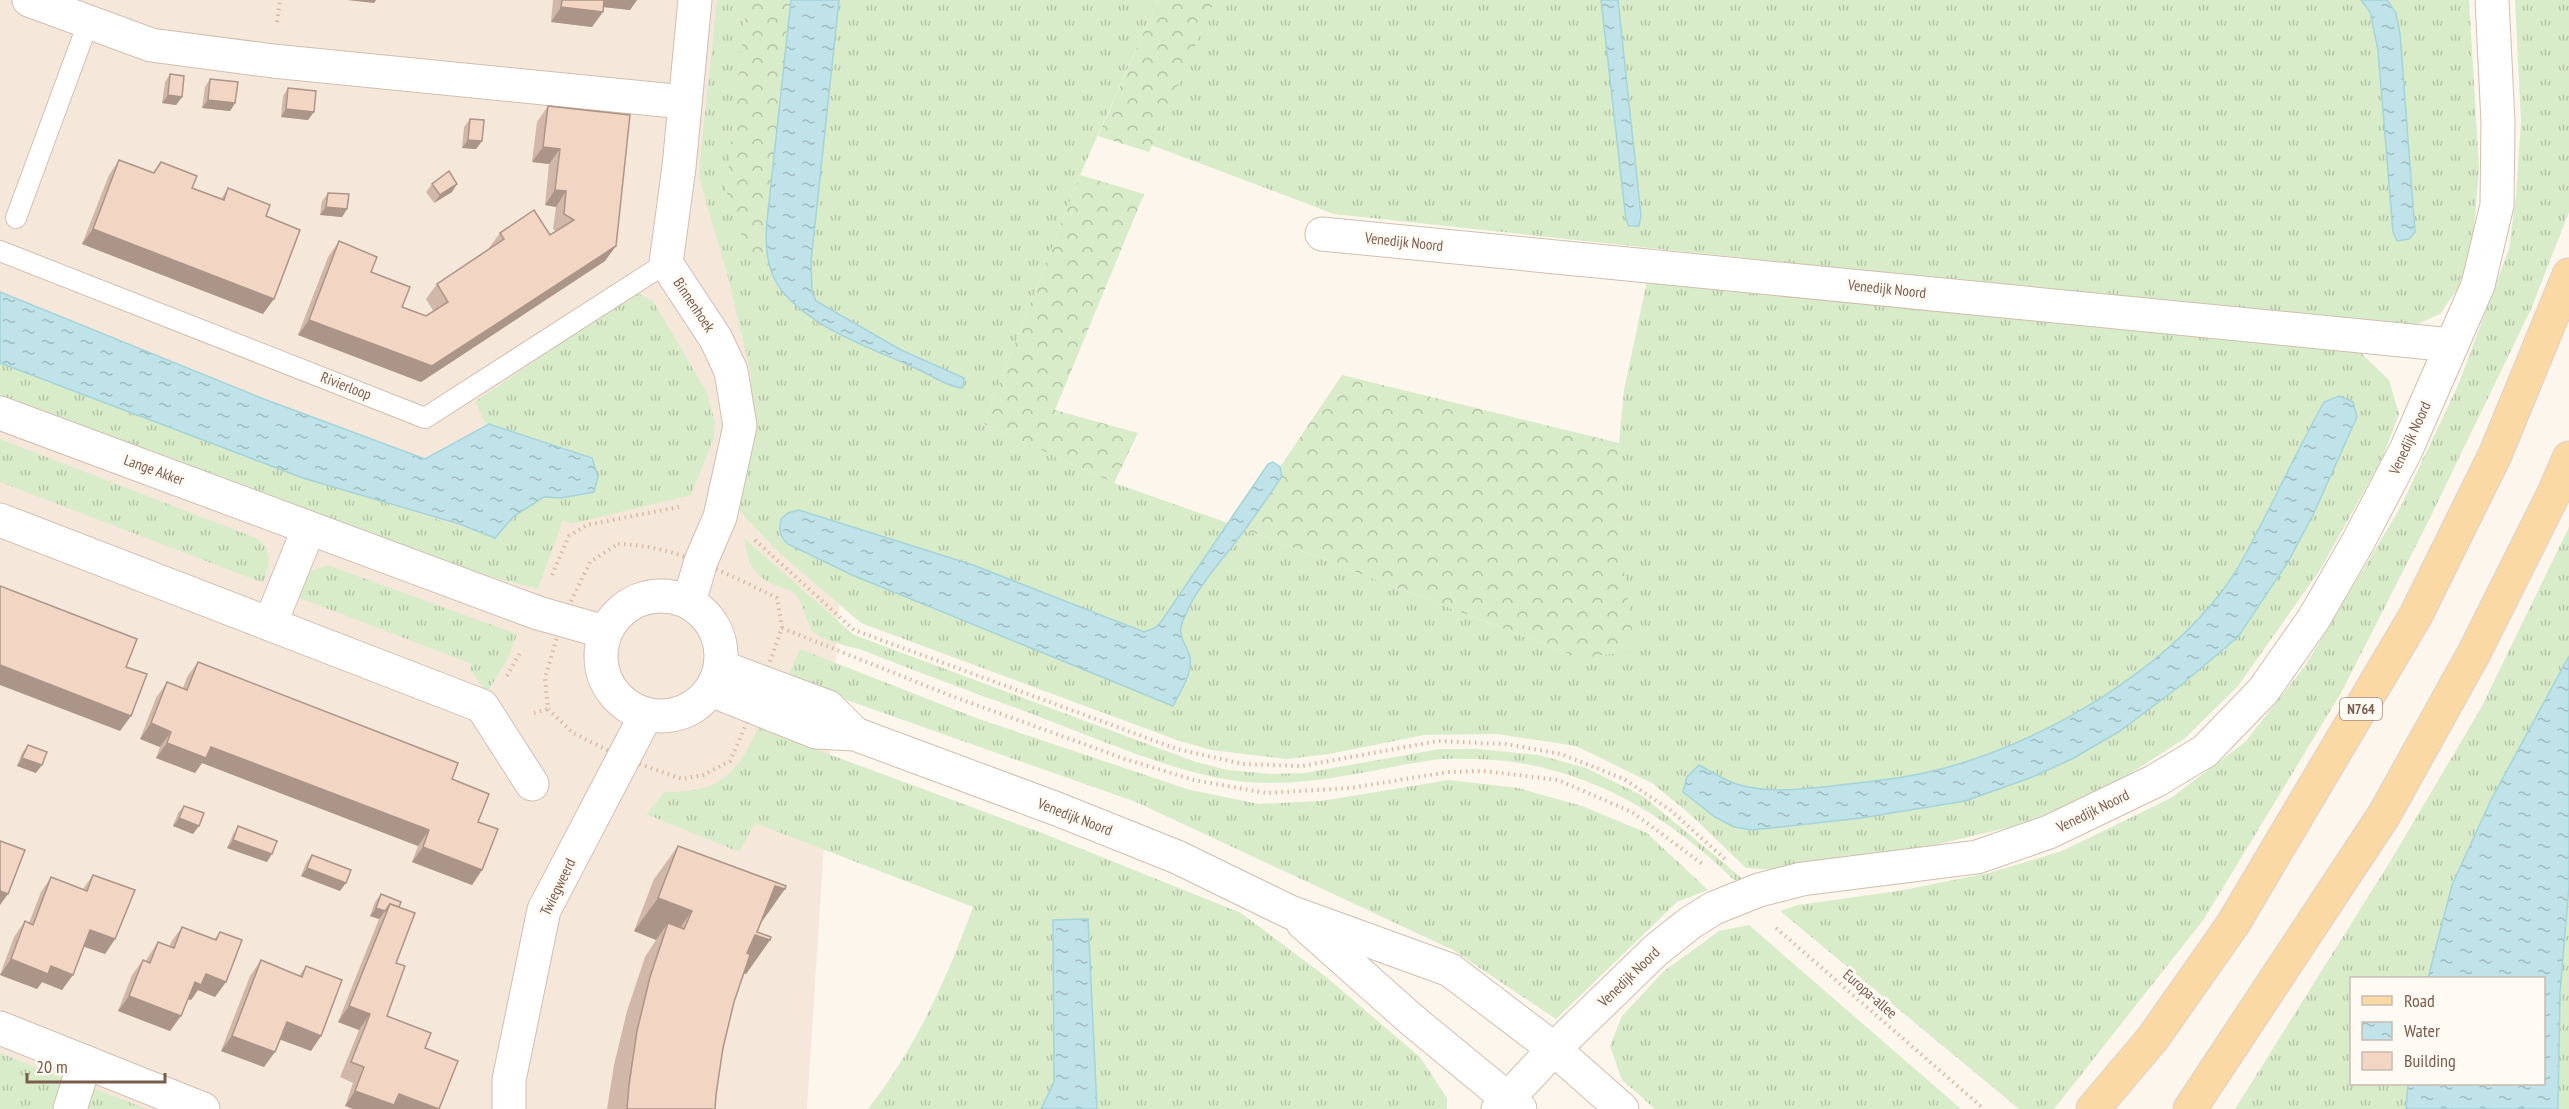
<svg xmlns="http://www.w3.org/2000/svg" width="2569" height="1109" viewBox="0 0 2569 1109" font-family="'PT Sans Narrow',sans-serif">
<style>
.residential{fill:#f5e8da}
.grass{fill:url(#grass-tufts);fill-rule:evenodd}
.forest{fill:url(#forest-crowns)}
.water{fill:url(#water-ripples);stroke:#a5d3da;stroke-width:1.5}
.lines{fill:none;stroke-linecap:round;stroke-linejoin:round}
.lane-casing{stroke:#d1beb0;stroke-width:22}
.street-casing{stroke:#d1beb0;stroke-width:35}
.primary-casing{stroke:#dad1cd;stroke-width:35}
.path{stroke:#d9b8a5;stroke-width:4;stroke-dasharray:1.5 4.5;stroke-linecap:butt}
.lane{stroke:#fff;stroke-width:20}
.street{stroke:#fff;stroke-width:33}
.primary{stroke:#fbd9a5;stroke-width:33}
.wall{fill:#d1b7a8}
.shaded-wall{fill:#aa9588}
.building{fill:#f3d5c3;stroke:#aa9588;stroke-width:1.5}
.labels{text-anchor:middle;stroke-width:6;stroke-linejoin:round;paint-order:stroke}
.shield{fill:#fffaf3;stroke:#a28b7f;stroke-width:1.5}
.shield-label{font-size:14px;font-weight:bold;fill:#7a5c4d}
.street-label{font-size:15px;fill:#7a5c4d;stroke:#fffaf3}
</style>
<defs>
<pattern id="grass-tufts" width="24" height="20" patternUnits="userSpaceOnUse" patternTransform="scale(1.5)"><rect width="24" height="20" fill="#d8ecc9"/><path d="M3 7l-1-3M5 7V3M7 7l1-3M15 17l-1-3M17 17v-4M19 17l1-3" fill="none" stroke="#b4c2a5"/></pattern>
<pattern id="forest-crowns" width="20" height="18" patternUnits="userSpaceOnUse" patternTransform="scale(1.5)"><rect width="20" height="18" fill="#d8ecc9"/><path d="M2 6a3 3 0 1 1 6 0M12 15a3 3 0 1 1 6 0" fill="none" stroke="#b4c2a5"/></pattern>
<pattern id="water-ripples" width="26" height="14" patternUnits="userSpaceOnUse" patternTransform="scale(1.5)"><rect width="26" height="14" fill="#bfe3e8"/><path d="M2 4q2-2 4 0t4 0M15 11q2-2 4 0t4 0" fill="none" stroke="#a0bbbe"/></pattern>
</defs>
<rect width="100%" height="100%" fill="#fdf6ec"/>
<path class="residential" d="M0,0H878L807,1109H0Z"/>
<g class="grass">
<path d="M717,0H747L726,189L748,250L782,291L803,310L829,328L958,388L964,378L901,350L816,301L812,292L811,262L839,0H1158L1080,175L984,424L1114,483L1228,523L1161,622L1155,628L1144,632L973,565L799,510L788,544L852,575L1173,705L1188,653C1184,646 1180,640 1180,631C1181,604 1229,553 1244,529L1580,658L1621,550L1616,479L1619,443L1624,390L1647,281L2359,351L2389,380L2399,414L2382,459L2320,570L2238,686L2184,739L2109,787L2023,824L1918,849L1773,870L1746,868L1692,816L1652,783L1576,746L1497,734L1424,735L1329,754L1286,759L1211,750L1177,740L861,623L775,549L740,511L751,440V374L727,273L701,185L699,171ZM2324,402L2288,562L2238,637L2181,685L2120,731L2072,759L2030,778L1965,801L1792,826L1699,766C1711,772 1723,780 1736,784C1772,795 1813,788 1849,784C1883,780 1919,776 1952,766C2051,737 2160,672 2223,590C2241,566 2254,538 2268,511C2286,475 2304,438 2324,402Z"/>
<path d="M1215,0H1601L1626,220L1629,226H1639L1641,216L1618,0H2361L2370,12L2378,50L2393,232L2397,241L2409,239L2415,232L2400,33L2396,13L2387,0H2469L2479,168L2474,231L2461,284L2440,314L2413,326L2238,311L1334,214L1151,145Z"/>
<path d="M2515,0H2569V212L2531,309L2428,522L2341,693L2204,919L2054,1109H2019L1780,911L1798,905L1898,891L1989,873L2062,851L2171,798L2245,742L2305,666L2399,510L2459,383L2509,249L2516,195L2521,121Z"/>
<path d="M635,292L653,301L706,391L715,422L714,438L691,495L571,524L563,520L538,589L405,554L0,399V363L303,478L495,537C514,516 531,496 561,498L592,458L485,423L475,402Z"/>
<path d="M0,439L256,538C274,549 269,566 263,583L0,482Z"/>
<path d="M2569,527V656L2491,800L2452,885L2428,978H2352V1084H2408L2406,1109H2235L2391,860L2481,708Z"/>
<path d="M744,538L854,635L1196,762L1228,770L1270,774L1304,773L1440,749H1477L1539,755L1586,768L1643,796L1743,879L1734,880C1662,810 1577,761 1474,759C1460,759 1445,758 1432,760C1361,771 1291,793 1219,778C1163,767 1108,743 1055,723C991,698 926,676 862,650C846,645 816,641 809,625C804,615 804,604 796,595C790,589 782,588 775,585C752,576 748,561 744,538Z"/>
<path d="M327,565L517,634L509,656L487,693L470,670L472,664L297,597L310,572Z"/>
<path d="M800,649L979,719L1190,790L1259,804L1321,801L1449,780L1518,788L1582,806L1647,833L1708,890L1677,902L1556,1019L1453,950L1136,802L787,679Z"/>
<path d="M758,728L1042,833L1241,913L1325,976L1420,1057L1447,1098V1109H1097L1088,919L1053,921L1054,1082L1041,1109H868C916,1047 946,981 973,907L755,823L739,852L646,814L665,792C720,793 736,775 758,728Z"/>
<path d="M2569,886V1109H2558L2560,993Z"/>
<path d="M1749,925L1961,1109H1655L1622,1080L1610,1046L1622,1016L1664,971L1719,931Z"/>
<path d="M0,1053L66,1079L54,1109H0Z"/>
<path d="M95,1089L147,1109H87Z"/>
</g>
<g class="forest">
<path d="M747,0H791L767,221L770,270L782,291L748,250L734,219L726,189Z"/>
<path d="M1158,0H1215L1149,152L1098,136Z"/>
<path d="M1080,175L1144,194L1055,410L1138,433L1114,483L984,424Z"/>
<path d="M1342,375L1619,443C1613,513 1626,582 1635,651L1580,658L1244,529L1282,476L1280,467Z"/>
</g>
<g class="water">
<path d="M791,0H839L811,262L812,292L816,301L901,350L964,378L963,388C948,387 931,375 917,369C872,348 814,330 782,291C766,271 765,245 767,221Z"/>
<path d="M1601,0H1618L1641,216L1639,226H1629L1626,220Z"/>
<path d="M2361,0H2387L2396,13L2400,33L2415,232L2409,239L2397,241L2393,232L2378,50L2370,12Z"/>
<path d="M0,292L264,399L425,459L489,424L592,458L598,477L594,492L561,498L544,497L514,516L495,538L459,524L303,478L0,363Z"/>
<path d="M2339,396L2353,402L2357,417L2314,513L2288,562L2238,637L2181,685L2120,731L2072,759L2030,778L1965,801L1861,818L1752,830L1734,827L1715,817L1683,792L1687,777L1699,765C1711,772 1723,779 1736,784C1771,795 1813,788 1849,784C1883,780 1919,776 1952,766C2051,737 2160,672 2223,590C2241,566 2254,538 2268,511C2286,475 2304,438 2324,402Z"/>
<path d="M1273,462L1280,467L1282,476C1267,499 1251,522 1234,544C1217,566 1196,589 1185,616C1176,634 1183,639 1189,654C1195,670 1180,692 1173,706L852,575L788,544C779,536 779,530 781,519L788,513L799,510L973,565L1144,632L1155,628L1161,622L1268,464Z"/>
<path d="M2569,656V886L2560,993L2558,1109H2406L2408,1084H2544V978H2428L2452,885L2491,800Z"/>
<path d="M1088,919L1097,1109H1041L1054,1082L1053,920Z"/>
</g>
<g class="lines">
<defs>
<g id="lane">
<path d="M16,218L88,23"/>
<path d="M0,251L425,418L666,263"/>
</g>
<g id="street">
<path d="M29,0L151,45L273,61L684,102"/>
<path d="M1322,234L2452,345"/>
<path d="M0,413L538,613L605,632"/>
<path d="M0,520L482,706L532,784"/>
<circle cx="661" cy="656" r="60"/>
<path d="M689,602L701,561L720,517L740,426L731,371L716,339L666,263L679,167L695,0"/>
<path d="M270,624L309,528"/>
<path d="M721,667L828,707L855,734"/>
<path d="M711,690L816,732L855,734L1057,809L1177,857L1290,912L1450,970L1554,1049L1622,1109"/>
<path d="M1303,923L1412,1020L1520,1109"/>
<path d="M0,1028L203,1109"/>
<path d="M70,1109L85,1062"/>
<path d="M509,1109V1080L544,910L646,715"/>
<path d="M1498,1109L1554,1049L1656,950L1690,923L1714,908L1759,890L1802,879L1977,857L2049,832L2155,781L2205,751L2263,691L2313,620L2358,542L2406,450L2478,285L2497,205L2498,122L2492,0"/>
</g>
<g id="primary">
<path d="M2093,1109L2153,1038L2233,924L2416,615L2495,455L2569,275"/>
<path d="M2190,1109L2384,815L2474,653L2555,491L2569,458"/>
</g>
</defs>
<use href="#lane" class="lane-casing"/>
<use href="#street" class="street-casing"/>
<use href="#primary" class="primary-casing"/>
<g class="path">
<path d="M277,22L280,0"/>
<path d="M755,540L854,630L1177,749L1243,764L1302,766L1438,741L1506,744L1561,754L1624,779L1670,810L1725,859"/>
<path d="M618,544C675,545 727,574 777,598L782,628L754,706L730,761L703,775L682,779L625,759L573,733L548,709L545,678L562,620L590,562Z"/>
<path d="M552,575L569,536L587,525L679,507"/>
<path d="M782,628L949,695L1125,759L1194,780L1266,793L1350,788L1448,772L1484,771L1558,780L1632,812L1705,866"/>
<path d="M507,676L521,651"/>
<path d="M534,713L548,709"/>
<path d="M1776,928L1984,1109"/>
</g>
<use href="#lane" class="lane"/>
<use href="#street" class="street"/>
<use href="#primary" class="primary"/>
</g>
<g class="wall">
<path d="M553,0H637L630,10L603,7L592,27L551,22Z"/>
<path d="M170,74L182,97L176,105L162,103L165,82Z"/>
<path d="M210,79L235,103L230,111L202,108L205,87Z"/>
<path d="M288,88L308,120L281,117L283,96Z"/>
<path d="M548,106L605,261L421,382L298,335L328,257L339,241L371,272L402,307L426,316L434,312L426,299L437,284L489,249V248L500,233L550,235L556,231L553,229L556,207L545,205L549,164L532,162L537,122Z"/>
<path d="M470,119L482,141L476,149L462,148L464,127Z"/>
<path d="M119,160L153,173L161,162L192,188L221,199L228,188L266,216L263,314L82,244L109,175Z"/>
<path d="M432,184L452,192L434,203L426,192Z"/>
<path d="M328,193L347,209L342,217L320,215L322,201Z"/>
<path d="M198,662L452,779L478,822L482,870L472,885L412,862L418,846L202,763L195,773L156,758L160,747L140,739L156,698L167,682L183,688L187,677Z"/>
<path d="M28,745L36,773L17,766L22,753Z"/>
<path d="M184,806L193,834L173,826L178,813Z"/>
<path d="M238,826L267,862L227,848L233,834Z"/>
<path d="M678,846L761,923L757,932L770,940L746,974L744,973L734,1002L723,1048L716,1095L715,1109H607L614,1065L627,1011L645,957L656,940L634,931L654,879Z"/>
<path d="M312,855L340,891L301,876L306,863Z"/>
<path d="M93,875L115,939L105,954L84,947L62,990L42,982L37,989L0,975L14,937L25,921L29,923L41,892L51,877L83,889Z"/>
<path d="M381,894L399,907L396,963L387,1016L431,1033L345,1106L353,1083L340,1077L359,1030L338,1022L379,919L370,916L375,902Z"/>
<path d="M182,927L214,940L220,932L226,982L215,997L198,990L191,1000L188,999L170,1031L118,1011L132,975L143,960L146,961L148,957L158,942L170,946L171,942Z"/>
<path d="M261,960L299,976L306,966L311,1051L280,1039L264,1067L221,1051L250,976Z"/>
</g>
<g class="shaded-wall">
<path d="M347,0H376L374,3Z"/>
<path d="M598,0H637L630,10L594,6Z"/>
<path d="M561,7L603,12L592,27L551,22Z"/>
<path d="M168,95L182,97L176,105L162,103Z"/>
<path d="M208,100L235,103L230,111L202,108Z"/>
<path d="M286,109L314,112L308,120L281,117Z"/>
<path d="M468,140L482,141L476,149L462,148Z"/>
<path d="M543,147L560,149L549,164L532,162Z"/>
<path d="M457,184L452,192L434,203L440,195Z"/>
<path d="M555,190L566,191L556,207L545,205Z"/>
<path d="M326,207L347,209L342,217L320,215Z"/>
<path d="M93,229L274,299L263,314L82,244Z"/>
<path d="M616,246L605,261L421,382L298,335L309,320L432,366Z"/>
<path d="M0,665L131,716L120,731L0,685Z"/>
<path d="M151,723L171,732L160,747L140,739Z"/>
<path d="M167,743L211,747L429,830L418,846L202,763L195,773L156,758Z"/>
<path d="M22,758L42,765L36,773L17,766Z"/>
<path d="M179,818L199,826L193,834L173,826Z"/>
<path d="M233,840L272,854L267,862L227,848Z"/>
<path d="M423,847L482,870L472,885L412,862Z"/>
<path d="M307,868L346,883L340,891L301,876Z"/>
<path d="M775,886L785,889L761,923Z"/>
<path d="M0,891L8,894L0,905Z"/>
<path d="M658,898L692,911L668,945V923L656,940L634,931Z"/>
<path d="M376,908L385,911L379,919L370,916Z"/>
<path d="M90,930L115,939L105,954L80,945Z"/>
<path d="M755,935L770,940L746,974L731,969Z"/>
<path d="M11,959L51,966L73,975L62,990L42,982L37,989L0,975Z"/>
<path d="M206,974L226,982L215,997L198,990L191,1000L184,998L195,982Z"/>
<path d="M129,996L181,1016L170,1031L118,1011Z"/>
<path d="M349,1006L370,1014L359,1030L338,1022Z"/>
<path d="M287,1022L321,1036L311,1051L276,1038Z"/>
<path d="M232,1036L275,1052L264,1067L221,1051Z"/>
<path d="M355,1091L399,1094L438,1109H353L345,1106Z"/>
</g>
<g class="building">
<path d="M562,0H604L603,12L561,7Z"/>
<path d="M170,74L184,76L182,97L168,95Z"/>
<path d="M210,79L238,82L235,103L208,100Z"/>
<path d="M288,88L316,91L314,112L286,109Z"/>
<path d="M548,106L630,115L616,246L432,366L309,320L339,241L377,257L371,272L410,287L402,307L426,316L448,302L437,284L504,239L500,233L534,210L550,235L574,220L564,214L566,191L555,190L560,149L543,147Z"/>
<path d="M470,119L484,120L482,141L468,140Z"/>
<path d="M119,160L154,173L161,162L197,176L192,188L224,200L228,188L270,205L266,216L300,230L274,299L93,229Z"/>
<path d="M449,171L457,184L440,195L432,184Z"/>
<path d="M328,193L349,194L347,209L326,207Z"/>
<path d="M0,586L137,639L126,667L147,674L131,716L0,665Z"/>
<path d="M198,662L458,763L452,779L489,794L478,822L498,829L482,870L423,847L429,830L211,747L206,758L167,743L171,732L151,723L167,682L187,690Z"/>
<path d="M28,745L47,752L42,765L22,758Z"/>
<path d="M184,806L204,813L199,826L179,818Z"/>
<path d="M238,826L277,841L272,854L233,840Z"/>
<path d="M0,841L25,850L8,894L0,891Z"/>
<path d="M678,846L786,886L785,889L775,886L757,932L771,937L770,940L755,935L747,953L750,955L734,1002L723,1048L716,1095L715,1109H627L629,1085L637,1031L650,977L668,923L684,929L692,911L658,898Z"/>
<path d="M312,855L351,870L346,883L307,868Z"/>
<path d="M93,875L135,890L115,939L90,930L73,975L51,966L48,974L11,959L25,921L33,925L51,877L87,891Z"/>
<path d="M381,894L401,902L399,907L390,904L385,911L376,908Z"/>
<path d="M390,904L415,913L396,963L405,966L387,1016L431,1033L425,1048L458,1061L439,1109L399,1094L394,1105L355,1091L364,1067L351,1062L370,1014L349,1006Z"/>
<path d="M182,927L216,940L220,932L242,940L226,982L206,974L201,985L195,982L181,1016L129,996L143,960L150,963L158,942L174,948Z"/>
<path d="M261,960L302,977L306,966L342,980L321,1036L287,1022L275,1052L232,1036Z"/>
</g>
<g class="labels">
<rect class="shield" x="2340" y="698" width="42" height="22" rx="4.5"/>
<g class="shield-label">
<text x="2361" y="714">N764</text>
</g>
<g class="street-label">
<text transform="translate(1404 242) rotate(6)" y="5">Venedijk Noord</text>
<text transform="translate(1887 289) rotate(6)" y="5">Venedijk Noord</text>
<text transform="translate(694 305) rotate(56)" y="5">Binnenhoek</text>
<text transform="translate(346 386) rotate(21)" y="5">Rivierloop</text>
<text transform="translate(2410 438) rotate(-65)" y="5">Venedijk Noord</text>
<text transform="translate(154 470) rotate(20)" y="5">Lange Akker</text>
<text transform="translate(2093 811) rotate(-26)" y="5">Venedijk Noord</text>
<text transform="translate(1075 817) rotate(21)" y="5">Venedijk Noord</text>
<text transform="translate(558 887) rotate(-64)" y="5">Twiegweerd</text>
<text transform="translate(1629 977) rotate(-44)" y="5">Venedijk Noord</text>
<text transform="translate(1870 994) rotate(41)" y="5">Europa-allee</text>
</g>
</g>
<rect x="2350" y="977" width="195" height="108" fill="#fffaf3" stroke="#cabbb1" stroke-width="1.5"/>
<rect x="2362" y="996" width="30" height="9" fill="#fbd9a5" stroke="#cabbb1" stroke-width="1.5"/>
<text x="2404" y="1007" font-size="18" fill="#7a5c4d">Road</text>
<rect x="2362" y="1022" width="30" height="18" fill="url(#water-ripples)" stroke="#cabbb1" stroke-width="1.5"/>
<text x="2404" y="1037" font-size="18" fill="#7a5c4d">Water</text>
<rect x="2362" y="1052" width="30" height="18" fill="#f3d5c3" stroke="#cabbb1" stroke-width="1.5"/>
<text x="2404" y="1067" font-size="18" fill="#7a5c4d">Building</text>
<path d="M27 1073v9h138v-9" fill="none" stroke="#7a5c4d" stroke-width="3"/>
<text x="36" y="1073" font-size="18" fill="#7a5c4d" stroke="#fffaf3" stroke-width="4.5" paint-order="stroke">20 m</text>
</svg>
